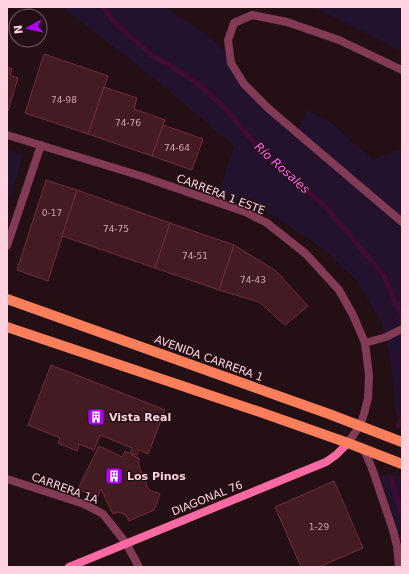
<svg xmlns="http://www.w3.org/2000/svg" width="409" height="574" viewBox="0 0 409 574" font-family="'DejaVu Sans',sans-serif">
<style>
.green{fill:#22122e}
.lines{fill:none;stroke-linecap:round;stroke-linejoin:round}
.stream{stroke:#410a35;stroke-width:5}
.building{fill:#451b23;stroke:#712d3b}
.lane{stroke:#833a55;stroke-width:8}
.street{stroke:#833a55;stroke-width:8}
.secondary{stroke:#fd6aa2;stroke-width:8}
.primary{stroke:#fd7e5b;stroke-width:10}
.labels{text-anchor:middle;stroke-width:3;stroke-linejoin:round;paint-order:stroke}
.number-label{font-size:9px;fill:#d0a4b0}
.street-label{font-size:11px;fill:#fed2df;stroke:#240f14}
.poi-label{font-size:11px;font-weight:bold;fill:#fed2df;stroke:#240f14;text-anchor:start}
.water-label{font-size:12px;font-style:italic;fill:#fd62f4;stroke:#240f14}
</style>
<rect width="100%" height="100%" fill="#240f14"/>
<g class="green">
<path d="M62,7H166L215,41L294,139L307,110L333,124L372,160L402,149V418L396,415L391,366L382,323L356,280L323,249L272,215L219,193L234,146L152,77Z"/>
<path d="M311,7H402V52L338,19Z"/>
<path d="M7,150L23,155L7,208Z"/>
<path d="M398,475L402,477V556L396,523L379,476Z"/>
</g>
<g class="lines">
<g class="stream">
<path d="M104,7L113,21L150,54L193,80L223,106L264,154L323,204L384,276L402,317"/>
<path d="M398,426L402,419"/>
<path d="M391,478L402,515"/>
</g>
</g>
<g class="building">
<path d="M44,54L108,76L88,134L25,113Z"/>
<path d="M7,67L12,69L10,75L18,78L8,111H7Z"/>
<path d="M104,87L137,98L134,109L165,120L152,156L88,134Z"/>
<path d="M163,125L203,139L192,170L152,156Z"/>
<path d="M46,180L77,190L48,281L17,270Z"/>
<path d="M77,190L170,223L155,268L62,236Z"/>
<path d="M170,223L234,245L219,290L155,268Z"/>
<path d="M234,245L276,271L308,306L285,325L259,302L219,290Z"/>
<path d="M51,365L165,410L148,454L139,450L137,455L130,453L132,448L100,435L94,450L79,444L77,451L58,443L60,438L28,425Z"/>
<path d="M99,446L122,457L125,451L140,459L138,463L149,490L160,494L154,510L129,521L126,515L118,512L113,514L101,489L97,498L78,489Z"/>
<path d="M334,481L363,548L319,567H301L275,507Z"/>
</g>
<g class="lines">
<g class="lane">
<path d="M402,70L339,40L287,22L252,15L234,23L228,40L231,63L244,84L269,109L402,222"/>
<path d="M365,343L386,337L402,329"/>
</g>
<g class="street">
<path d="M7,135L141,176L245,212L267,223L306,254L339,290L353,315L365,343L369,375L368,398L364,414L360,425L348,443"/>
<path d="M7,246L41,145"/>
<path d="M364,449L373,471L393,530L397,546L399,567"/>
<path d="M7,479L84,504L103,514L126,543L139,567"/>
</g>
<path class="secondary" d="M69,567L326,462L336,455L348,443"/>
<g class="primary">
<path d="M7,299L329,414L402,442"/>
<path d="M7,327L260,412L348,443L402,464"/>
</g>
</g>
<defs>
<symbol id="building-square" viewBox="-11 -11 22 22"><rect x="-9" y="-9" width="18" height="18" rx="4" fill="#ae03fa" stroke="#240f14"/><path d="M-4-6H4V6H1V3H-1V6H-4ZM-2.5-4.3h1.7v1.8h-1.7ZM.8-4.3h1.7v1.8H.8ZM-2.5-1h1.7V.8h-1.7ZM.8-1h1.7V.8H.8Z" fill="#fff"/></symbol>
</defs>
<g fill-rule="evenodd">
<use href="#building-square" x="86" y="407" width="20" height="20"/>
<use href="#building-square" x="104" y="466" width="20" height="20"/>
</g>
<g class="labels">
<g class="number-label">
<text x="64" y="103">74-98</text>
<text x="128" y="126">74-76</text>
<text x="177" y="151">74-64</text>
<text x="52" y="216">0-17</text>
<text x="116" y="232">74-75</text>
<text x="195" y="259">74-51</text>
<text x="253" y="283">74-43</text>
<text x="319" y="530">1-29</text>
</g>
<g class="street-label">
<text transform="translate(221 194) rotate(21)" y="4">CARRERA 1 ESTE</text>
<text transform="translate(209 358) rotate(20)" y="4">AVENIDA CARRERA 1</text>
<text transform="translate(65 488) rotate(20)" y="4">CARRERA 1A</text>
<text transform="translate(207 498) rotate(-22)" y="4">DIAGONAL 76</text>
</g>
<g class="poi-label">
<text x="109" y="421">Vista Real</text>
<text x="127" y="480">Los Pinos</text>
</g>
<g class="water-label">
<text transform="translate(282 168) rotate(42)" y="4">Río Rosales</text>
</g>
</g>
<rect width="409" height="574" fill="none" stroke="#fed2df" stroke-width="16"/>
<g transform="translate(28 28) rotate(262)"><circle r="19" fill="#240f14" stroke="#7b5d65"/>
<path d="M0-3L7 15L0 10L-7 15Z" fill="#ae03fa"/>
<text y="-6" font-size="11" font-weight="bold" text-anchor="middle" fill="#fed2df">N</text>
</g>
</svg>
